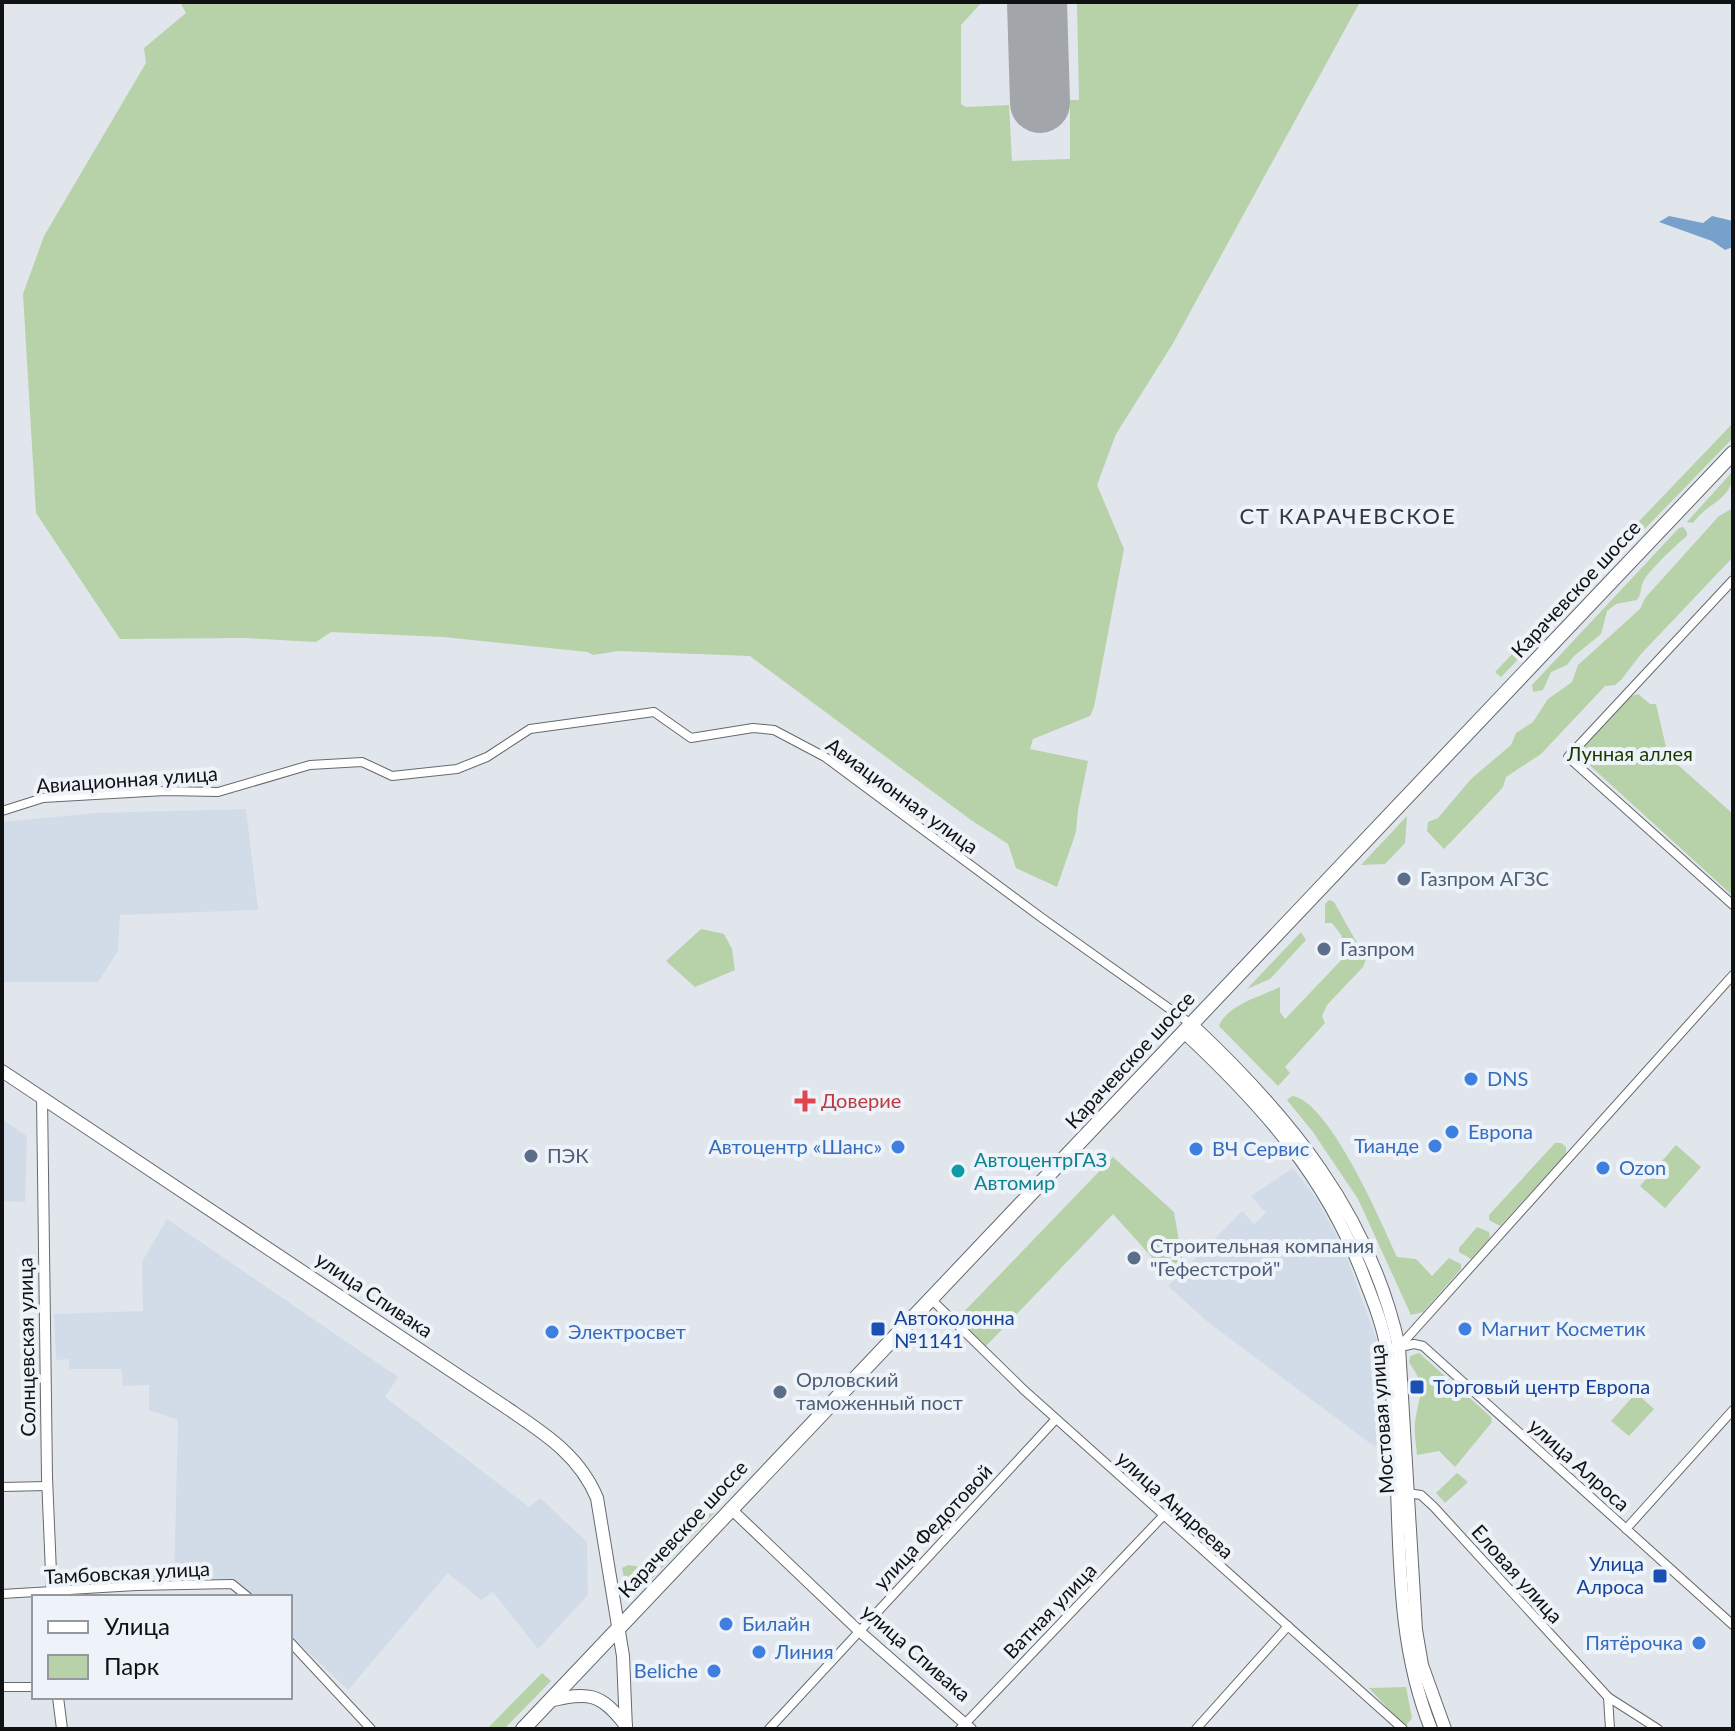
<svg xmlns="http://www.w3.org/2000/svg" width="1735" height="1731" viewBox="0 0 1735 1731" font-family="Lato,sans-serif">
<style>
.built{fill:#d1dce8}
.green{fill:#b7d1a9}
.water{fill:#77a1cb}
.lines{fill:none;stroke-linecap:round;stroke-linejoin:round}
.runway{stroke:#a2a6ab;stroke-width:60}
.minor-casing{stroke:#656a6f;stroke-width:10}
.tertiary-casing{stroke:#656a6f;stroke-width:12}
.secondary-casing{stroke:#656a6f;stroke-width:14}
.trunk-casing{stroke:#656a6f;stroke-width:16}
.minor{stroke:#fff;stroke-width:8}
.tertiary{stroke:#fff;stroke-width:10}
.secondary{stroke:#fff;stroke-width:12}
.trunk{stroke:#fff;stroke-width:14}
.service-dot{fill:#5c6f8a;stroke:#edf3f9;stroke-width:3}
.shop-dot{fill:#3f7fe0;stroke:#edf3f9;stroke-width:3}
.health-dot{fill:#e0444e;stroke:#edf3f9;stroke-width:3}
.culture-dot{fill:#0f9aa8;stroke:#edf3f9;stroke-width:3}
.transit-dot{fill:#1a4fb4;stroke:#edf3f9;stroke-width:3}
.labels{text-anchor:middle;stroke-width:8;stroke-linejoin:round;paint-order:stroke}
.street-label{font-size:20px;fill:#101113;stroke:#edf3f9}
.park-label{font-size:20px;fill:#1b3802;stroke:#edf3f9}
.service-label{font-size:20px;fill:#4e5e75;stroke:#edf3f9;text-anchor:start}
.shop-label{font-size:20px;fill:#366cbe;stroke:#edf3f9;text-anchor:start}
.health-label{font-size:20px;fill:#be3a42;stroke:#edf3f9;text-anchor:start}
.culture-label{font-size:20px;fill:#0d838f;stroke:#edf3f9;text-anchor:start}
.transit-label{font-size:20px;fill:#164399;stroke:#edf3f9;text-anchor:start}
.neighbourhood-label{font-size:22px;letter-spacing:2px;fill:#32363b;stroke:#edf3f9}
</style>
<rect width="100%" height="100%" fill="#e0e6ec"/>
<g class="built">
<path d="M246,809L258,910L120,915L118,951L98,982H2V822L96,813Z"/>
<path d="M2,1119L27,1136L25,1202L2,1201Z"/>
<path d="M1293,1168L1316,1198L1343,1247L1377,1341L1388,1441L1375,1447L1209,1323L1168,1286L1242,1211L1254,1224L1266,1213L1251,1196Z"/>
<path d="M167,1219L398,1377L385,1397L529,1507L540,1498L587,1542L588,1595L538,1649L493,1592L481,1600L448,1573L348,1690L290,1635V1597H251L231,1579L174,1583L178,1420L149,1410V1385L123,1386L121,1369H69V1359L56,1360L54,1314L143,1311L142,1262Z"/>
</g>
<g class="green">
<path d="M180,2H982L961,25V104L966,107L1009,105L1012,161L1070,159V100H1079L1077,2H1360L1172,345L1116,434L1097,485L1124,549L1094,707L1090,716L1033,739L1030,749L1088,761L1078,810L1076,832L1057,887L1016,868L1008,844L971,820L750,656L618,651L593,655L588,652L444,637L331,632L316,642L244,638L120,639L36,513L23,294L44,236L146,63L144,48L186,13Z"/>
<path d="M1733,423V438L1501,677L1495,672Z"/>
<path d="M1733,471C1733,501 1707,502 1693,523L1687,522Z"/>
<path d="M1733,508V557L1641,654L1621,680L1615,685L1605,686L1541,754L1506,777L1503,787L1494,797L1444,849L1427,831L1428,822L1438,818L1471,779L1511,745L1516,733L1533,722L1548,699L1572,682L1578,665L1640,609L1645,598L1719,516Z"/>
<path d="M1683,527L1687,532V536C1677,544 1647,572 1643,582C1640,589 1642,593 1637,600L1616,604L1607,611L1601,634L1574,656L1567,665L1551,672L1543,690L1533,692L1532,685L1679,528Z"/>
<path d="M1638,694L1650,704H1656L1668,756L1733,814V896L1585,761L1583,751L1585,746L1631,696Z"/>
<path d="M1407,816L1405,843L1385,864L1361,865Z"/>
<path d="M1329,900L1334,902L1366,959L1363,967L1327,1005L1322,1016L1325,1023L1285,1067L1290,1073L1278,1086L1219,1026C1226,1006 1261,996 1280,987V1012L1285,1019L1351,950L1341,939L1342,936L1332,923H1325V904Z"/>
<path d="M701,929L724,934L732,949L735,970L695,987L666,961Z"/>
<path d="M1301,932L1306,940L1270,979L1247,989Z"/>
<path d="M1292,1096C1329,1100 1382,1224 1397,1257L1416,1259L1432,1276L1449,1258L1461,1264V1269L1423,1312L1411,1315L1358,1199L1313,1132L1287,1100Z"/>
<path d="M1555,1143H1561L1566,1147V1154L1500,1226L1489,1220V1215Z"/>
<path d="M1676,1145L1701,1167L1665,1208L1640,1186Z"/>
<path d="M1113,1157L1174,1212L1183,1264L1166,1273L1113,1214L986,1346L957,1319Z"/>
<path d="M1477,1227L1489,1232L1490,1238L1471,1259L1459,1252V1248Z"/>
<path d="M1419,1353L1491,1417L1492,1422L1455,1467L1439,1451L1417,1455C1416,1443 1413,1428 1416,1416C1421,1390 1426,1387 1409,1362L1410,1356Z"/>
<path d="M1636,1393L1654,1409L1629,1436L1611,1421Z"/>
<path d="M1457,1473L1468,1482L1445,1503L1436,1493Z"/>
<path d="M715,1512L640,1591L629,1588L625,1582L622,1568L628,1565L653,1569L707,1514Z"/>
<path d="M542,1673L551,1681L504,1729H487Z"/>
<path d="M1406,1687L1412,1718L1405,1727L1369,1688Z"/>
</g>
<path class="water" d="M1669,216L1703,223L1712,216L1733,221V247L1725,250L1712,241L1659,222Z"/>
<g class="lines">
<path class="runway" d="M1037,2L1040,103"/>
<defs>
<g id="minor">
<path d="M1733,580L1568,757L1733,905"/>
<path d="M2,811L43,798L165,791L218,792L310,765L362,762L392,776L457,769L487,757L530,729L654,712L691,738L753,728L774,730L825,757L1042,918L1191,1024"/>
<path d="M930,1298L1024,1390L1403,1729"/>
<path d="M1399,1347L1733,975"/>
<path d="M1387,1350L1414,1344L1423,1346L1733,1625"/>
<path d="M2,1487L47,1486"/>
<path d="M1408,1493L1421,1495L1434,1507L1608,1697L1610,1729"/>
<path d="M1626,1529L1733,1410"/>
<path d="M2,1594L136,1586L232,1584L248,1597"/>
<path d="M290,1642L371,1729"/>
<path d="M2,1687H34"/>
<path d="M1608,1697L1658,1729"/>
<path d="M769,1729L1056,1419"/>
<path d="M960,1729L1163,1516"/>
<path d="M1196,1729L1288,1626"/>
</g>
<g id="tertiary">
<path d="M42,1097L47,1477L52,1597"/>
<path d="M730,1508L858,1630L971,1729"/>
<path d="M58,1697L62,1729"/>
</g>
<g id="secondary">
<path d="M1191,1024C1288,1115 1370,1213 1399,1347L1416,1630L1422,1665L1445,1729"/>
<path d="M1184,1032C1263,1106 1327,1177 1365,1280C1374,1303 1383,1326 1387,1350C1394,1396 1395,1443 1397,1489C1400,1571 1400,1652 1431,1729"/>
<path d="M2,1071L504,1406C542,1432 579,1454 597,1498L623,1656L626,1729"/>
<path d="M549,1701C589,1692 600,1692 626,1726"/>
</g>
<path id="trunk" d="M523,1729L1733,453"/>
</defs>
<use href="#minor" class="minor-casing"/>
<use href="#tertiary" class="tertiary-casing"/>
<use href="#secondary" class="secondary-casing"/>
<use href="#trunk" class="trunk-casing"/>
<use href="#minor" class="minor"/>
<use href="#tertiary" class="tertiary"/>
<use href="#secondary" class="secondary"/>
<use href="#trunk" class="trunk"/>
</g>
<g class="service-dot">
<circle cx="1404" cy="879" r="8"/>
<circle cx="1324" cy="949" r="8"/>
<circle cx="531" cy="1156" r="8"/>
<circle cx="1134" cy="1258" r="8"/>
<circle cx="780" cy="1392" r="8"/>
</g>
<g class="shop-dot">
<circle cx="1471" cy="1079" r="8"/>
<circle cx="1452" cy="1132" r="8"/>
<circle cx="1435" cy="1146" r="8"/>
<circle cx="898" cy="1147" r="8"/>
<circle cx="1196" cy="1149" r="8"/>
<circle cx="1603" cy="1168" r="8"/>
<circle cx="1465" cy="1329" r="8"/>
<circle cx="552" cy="1332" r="8"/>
<circle cx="726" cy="1624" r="8"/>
<circle cx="1699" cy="1643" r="8"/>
<circle cx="759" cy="1652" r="8"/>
<circle cx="714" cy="1671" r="8"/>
</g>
<path class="health-dot" d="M801 1089h8v8h8v8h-8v8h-8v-8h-8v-8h8z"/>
<circle class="culture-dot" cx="958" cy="1171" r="8"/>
<g class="transit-dot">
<rect x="870" y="1321" width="16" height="16" rx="4"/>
<rect x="1409" y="1379" width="16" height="16" rx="4"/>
<rect x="1652" y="1568" width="16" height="16" rx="4"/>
</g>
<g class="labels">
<g class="street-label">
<text transform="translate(1576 589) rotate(-47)" y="7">Карачевское шоссе</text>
<text transform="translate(127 780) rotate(-4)" y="7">Авиационная улица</text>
<text transform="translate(902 796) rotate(36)" y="7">Авиационная улица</text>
<text transform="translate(1130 1060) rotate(-47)" y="7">Карачевское шоссе</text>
<text transform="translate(374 1295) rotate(34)" y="7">улица Спивака</text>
<text transform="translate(27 1347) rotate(-91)" y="7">Солнцевская улица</text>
<text transform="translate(1382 1419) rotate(-94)" y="7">Мостовая улица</text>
<text transform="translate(1579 1465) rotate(42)" y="7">улица Алроса</text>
<text transform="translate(1175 1505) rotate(42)" y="7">улица Андреева</text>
<text transform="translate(933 1527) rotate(-47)" y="7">улица Федотовой</text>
<text transform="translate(683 1529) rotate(-47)" y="7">Карачевское шоссе</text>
<text transform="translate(127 1573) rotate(-3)" y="7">Тамбовская улица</text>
<text transform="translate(1517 1574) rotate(48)" y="7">Еловая улица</text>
<text transform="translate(1050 1611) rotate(-46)" y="7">Ватная улица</text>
<text transform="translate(916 1653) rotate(41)" y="7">улица Спивака</text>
</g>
<g class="park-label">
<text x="1630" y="761">Лунная аллея</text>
</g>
<g class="service-label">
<text x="1420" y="886">Газпром АГЗС</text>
<text x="1340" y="956">Газпром</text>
<text x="547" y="1163">ПЭК</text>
<text x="1150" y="1253">Строительная компания<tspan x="1150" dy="23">"Гефестстрой"</tspan></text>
<text x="796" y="1387">Орловский<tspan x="796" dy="23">таможенный пост</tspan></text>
</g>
<g class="shop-label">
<text x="1487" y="1086">DNS</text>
<text x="1468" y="1139">Европа</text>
<text x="1419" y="1153" text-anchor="end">Тианде</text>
<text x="882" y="1154" text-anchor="end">Автоцентр «Шанс»</text>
<text x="1212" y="1156">ВЧ Сервис</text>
<text x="1619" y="1175">Ozon</text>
<text x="1481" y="1336">Магнит Косметик</text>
<text x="568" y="1339">Электросвет</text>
<text x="742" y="1631">Билайн</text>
<text x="1683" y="1650" text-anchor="end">Пятёрочка</text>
<text x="775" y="1659">Линия</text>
<text x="698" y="1678" text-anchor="end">Beliche</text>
</g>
<g class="health-label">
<text x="821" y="1108">Доверие</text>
</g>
<g class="culture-label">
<text x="974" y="1167">АвтоцентрГАЗ<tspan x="974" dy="23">Автомир</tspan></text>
</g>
<g class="transit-label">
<text x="894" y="1325">Автоколонна<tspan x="894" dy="23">№1141</tspan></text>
<text x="1433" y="1394">Торговый центр Европа</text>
<text x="1644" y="1571" text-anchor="end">Улица<tspan x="1644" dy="23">Алроса</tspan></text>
</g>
<g class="neighbourhood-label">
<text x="1348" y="524">СТ КАРАЧЕВСКОЕ</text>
</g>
</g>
<rect width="1735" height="1731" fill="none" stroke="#101113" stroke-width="8"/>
<rect x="32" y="1595" width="260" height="104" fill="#edf3f9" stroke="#95999d" stroke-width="2"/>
<rect x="48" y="1621" width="40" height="12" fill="#ffffff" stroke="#95999d" stroke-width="2"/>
<text x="104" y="1635" font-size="24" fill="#101113">Улица</text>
<rect x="48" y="1655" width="40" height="24" fill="#b7d1a9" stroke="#95999d" stroke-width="2"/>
<text x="104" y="1675" font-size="24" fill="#101113">Парк</text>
</svg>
